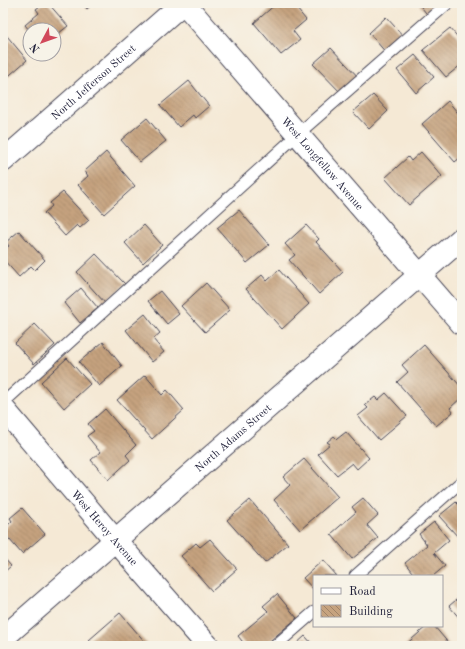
<svg xmlns="http://www.w3.org/2000/svg" width="465" height="649" viewBox="0 0 465 649" font-family="'Old Standard TT',serif">
<style>
.building{fill:url(#building-back-hatch)}
.lines{fill:none;stroke-linecap:round;stroke-linejoin:round}
.service-casing{stroke:#424052;stroke-width:13}
.minor-casing{stroke:#424052;stroke-width:24}
.service{stroke:#fff;stroke-width:11}
.minor{stroke:#fff;stroke-width:22}
.labels{text-anchor:middle;stroke-width:3.5;stroke-linejoin:round;paint-order:stroke}
.street-label{font-size:11px;fill:#22223b;stroke:#f7f3e8}
</style>
<defs>
<pattern id="building-back-hatch" width="6" height="6" patternUnits="userSpaceOnUse"><rect width="6" height="6" fill="#c6a37f"/><path d="M-1 5l2 2M0 0l6 6M5-1l2 2" fill="none" stroke="#a08469"/></pattern>
</defs>
<rect width="100%" height="100%" fill="#f7f3e8"/>
<filter id="ink" filterUnits="userSpaceOnUse"><feTurbulence type="fractalNoise" baseFrequency=".025" numOctaves="2"/><feDisplacementMap in="SourceGraphic" scale="8" xChannelSelector="R" yChannelSelector="G"/><feConvolveMatrix kernelMatrix="1 2 1 2 8 2 1 2 1" color-interpolation-filters="sRGB"/></filter>
<filter id="wash" filterUnits="userSpaceOnUse"><feTurbulence type="fractalNoise" baseFrequency=".012" numOctaves="4" result="noise"/><feDisplacementMap in="SourceGraphic" scale="16" xChannelSelector="R" yChannelSelector="G"/><feGaussianBlur stdDeviation="0.9" result="paint"/><feColorMatrix in="noise" values="0 0 0 0 0 0 0 0 0 0 0 0 0 0 0 0 0 1.4 0 .05"/><feComposite in="paint" operator="in"/></filter>
<g filter="url(#wash)">
<rect width="100%" height="100%" fill="#f5e9d5"/>
<g id="blocks">
<g class="building">
<path d="M44,3H48L68,26L54,37V30L30,31L25,25L39,13L36,9Z"/>
<path d="M82,3H94L87,9Z"/>
<path d="M277,3H292L306,20L293,31L300,40L281,55L254,23Z"/>
<path d="M418,3H448L430,18Z"/>
<path d="M386,17L406,39L388,55L369,33Z"/>
<path d="M450,28L462,42V64L446,77L423,50Z"/>
<path d="M7,36L27,60L3,81V39Z"/>
<path d="M331,48L361,80L344,96L313,64Z"/>
<path d="M415,55L434,77L416,93L397,70Z"/>
<path d="M189,81L209,106L195,118L193,115L179,127L160,105Z"/>
<path d="M373,95L388,111L369,129L353,112Z"/>
<path d="M448,101L462,118V156L455,162L422,124Z"/>
<path d="M147,118L166,141L140,162L121,140Z"/>
<path d="M106,152L135,186L104,214L78,185L88,176L85,171Z"/>
<path d="M421,152L442,176L409,205L385,178L408,157L411,161Z"/>
<path d="M63,192L89,220L80,228L77,225L65,236L44,213L52,206L50,203Z"/>
<path d="M239,210L269,245L247,263L217,228Z"/>
<path d="M144,225L162,245L143,263L125,243Z"/>
<path d="M306,225L319,239L316,242L343,272L319,294L289,260L295,255L285,244Z"/>
<path d="M19,231L45,260L35,270L31,266L19,277L3,259V251L9,246L6,242Z"/>
<path d="M96,254L125,284L105,303L77,272Z"/>
<path d="M279,270L309,304L282,329L246,289L262,275L267,281Z"/>
<path d="M206,283L230,310L205,332L181,306Z"/>
<path d="M81,288L98,308L80,323L64,303Z"/>
<path d="M160,291L179,314L167,324L148,301Z"/>
<path d="M145,314L160,333L153,339L164,352L152,362L126,330Z"/>
<path d="M35,324L55,345L34,364L15,343Z"/>
<path d="M103,342L122,366L99,386L79,362Z"/>
<path d="M424,345L462,388V397L450,408L453,412L436,426L397,382L408,372L402,365Z"/>
<path d="M67,358L90,384L64,408L41,382Z"/>
<path d="M145,375L162,395L167,390L184,410L152,439L117,400Z"/>
<path d="M386,393L407,416L379,440L358,416L368,408L365,405L375,397L378,400Z"/>
<path d="M105,409L136,445L126,455L130,460L108,480L91,460L100,452L87,436L94,431L88,424Z"/>
<path d="M346,432L369,458L357,469L352,463L337,475L318,454L330,444L327,442L334,436L337,439Z"/>
<path d="M304,459L338,497L300,530L274,500L290,485L283,477Z"/>
<path d="M363,498L378,515L367,525L378,538L352,559L331,534L356,512L352,507Z"/>
<path d="M250,500L288,544L265,563L227,520Z"/>
<path d="M456,502L462,508V535L459,538L439,516Z"/>
<path d="M22,508L45,534L22,554L3,532V530L12,521L10,518Z"/>
<path d="M434,522L449,540L434,553L445,566L433,576H415L405,563L427,545L419,534Z"/>
<path d="M210,539L237,569L212,591L181,556L196,543L200,547Z"/>
<path d="M3,557L11,566L3,573Z"/>
<path d="M323,560L337,576H314V590L303,578Z"/>
<path d="M277,594L297,618L264,646H246L238,636L268,611L263,606Z"/>
<path d="M462,595V621L449,606Z"/>
<path d="M120,613L146,643L143,646H95L89,640Z"/>
<path d="M427,626H434L450,645L404,646Z"/>
<path d="M305,636L314,646H294Z"/>
</g>
</g>
</g>
<g filter="url(#ink)">
<use href="#blocks" fill-opacity="0" stroke="#424052" stroke-width="1"/>
<g class="lines">
<defs>
<g id="service">
<path d="M3,403L298,134L448,3"/>
<path d="M355,576L462,481"/>
<path d="M275,646L314,612"/>
</g>
<g id="minor">
<path id="s1" d="M184,3L462,324"/>
<path id="s2" d="M3,161L183,3"/>
<path id="s3" d="M3,408L116,541L208,646"/>
<path id="s4" d="M3,638L462,238"/>
</g>
</defs>
<use href="#service" class="service-casing"/>
<use href="#minor" class="minor-casing"/>
<use href="#service" class="service"/>
<use href="#minor" class="minor"/>
</g>
</g>
<g class="labels">
<g class="street-label">
<text dy="4" stroke="none"><textPath href="#s2" startOffset="120">North Jefferson Street</textPath></text>
<text dy="4" stroke="none"><textPath href="#s1" startOffset="212">West Longfellow Avenue</textPath></text>
<text dy="4" stroke="none"><textPath href="#s4" startOffset="305">North Adams Street</textPath></text>
<text dy="4" stroke="none"><textPath href="#s3" startOffset="157">West Heroy Avenue</textPath></text>
</g>
</g>
<rect width="465" height="649" fill="none" stroke="#f7f3e8" stroke-width="16"/>
<rect x="313" y="575" width="130" height="52" fill="#f7f3e8" stroke="#a29fa3"/>
<rect x="321" y="588" width="20" height="6" fill="#ffffff" stroke="#a29fa3"/>
<text x="349" y="595" font-size="12" fill="#22223b">Road</text>
<rect x="321" y="605" width="20" height="12" fill="url(#building-back-hatch)" stroke="#a29fa3"/>
<text x="349" y="615" font-size="12" fill="#22223b">Building</text>
<g transform="translate(42 42) rotate(229)"><circle r="19" fill="#f7f3e8" stroke="#a29fa3"/>
<path d="M0-3L7 15L0 10L-7 15Z" fill="#d1495b"/>
<text y="-6" font-size="11" font-weight="bold" text-anchor="middle" fill="#22223b">N</text>
</g>
</svg>
